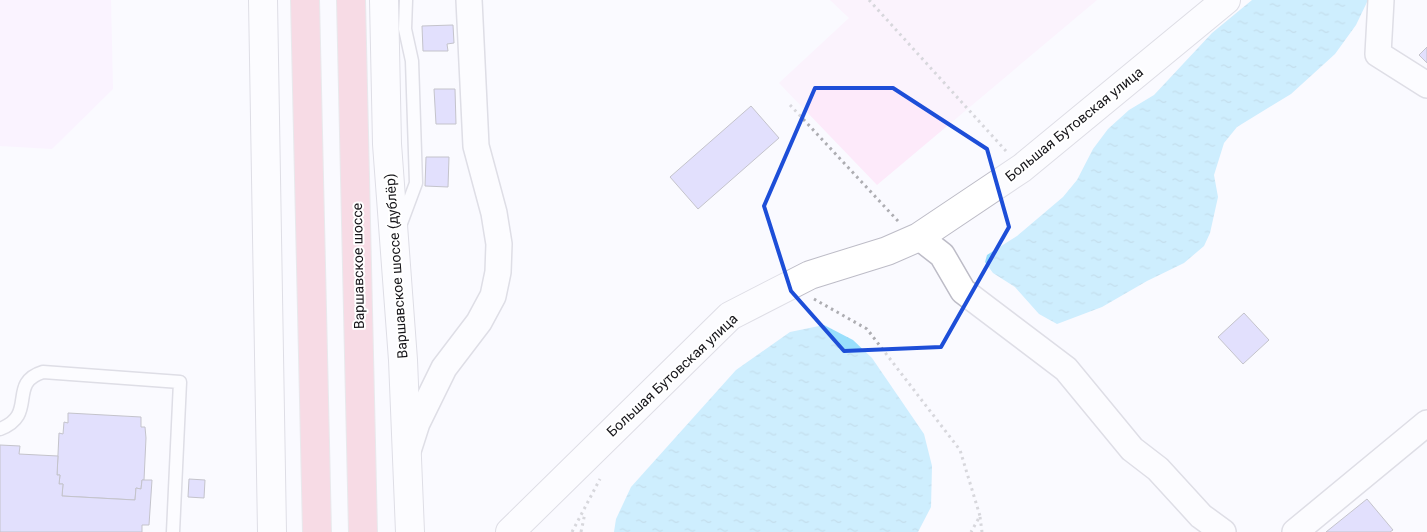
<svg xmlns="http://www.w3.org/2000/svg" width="1427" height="532" viewBox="0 0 1427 532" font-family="Roboto,sans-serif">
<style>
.industrial{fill:#faebfe}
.education{fill:#fdeafa}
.water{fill:url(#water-ripples)}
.building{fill:#c5c0fa;stroke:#83828c}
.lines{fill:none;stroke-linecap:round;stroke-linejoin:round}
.service-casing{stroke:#bdbcc7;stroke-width:15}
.minor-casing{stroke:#bdbcc7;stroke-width:28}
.tertiary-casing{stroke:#bdbcc7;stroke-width:30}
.secondary-casing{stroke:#bdbcc7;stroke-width:30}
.primary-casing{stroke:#d5d5d6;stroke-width:30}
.path{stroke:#adadb2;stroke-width:3;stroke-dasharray:2.5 4;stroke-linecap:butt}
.service{stroke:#fff;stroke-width:12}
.minor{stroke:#fff;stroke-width:25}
.tertiary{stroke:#fff;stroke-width:28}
.secondary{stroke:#fff;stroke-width:28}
.primary{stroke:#f3b5c5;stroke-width:28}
.marked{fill:none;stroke:#1d4ed8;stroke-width:4;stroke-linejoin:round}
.labels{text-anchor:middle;stroke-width:4;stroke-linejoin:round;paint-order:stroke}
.street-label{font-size:14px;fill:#161519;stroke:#fff}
</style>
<defs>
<pattern id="water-ripples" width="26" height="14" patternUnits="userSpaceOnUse" patternTransform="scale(1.25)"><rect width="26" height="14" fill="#99dffc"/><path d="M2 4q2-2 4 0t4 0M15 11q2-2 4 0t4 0" fill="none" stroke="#83bed7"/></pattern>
</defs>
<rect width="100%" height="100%" fill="#fafaff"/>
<path class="industrial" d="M0,0H111L113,89L52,149L0,146Z"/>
<path class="education" d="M830,0H1097L877,185L779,83L849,18Z"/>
<g class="water">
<path d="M1252,0H1368L1356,25L1335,54L1291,94L1237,127L1224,143L1214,175L1218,197L1210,233L1204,246L1184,263L1147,281L1102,307L1057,324L1039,314L1015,287L993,273L985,262L987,255L1017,236L1063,197L1077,180L1093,149L1108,129L1129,110L1154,95L1212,33Z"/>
<path d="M824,325L853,340L872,358L924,434L932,466L931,507L918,532H614L616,519L631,487L736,370L790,332Z"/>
</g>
<g class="building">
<path d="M453,25L454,43L447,44L448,51H423L422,26Z"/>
<path d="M1427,47V63L1419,55Z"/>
<path d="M434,89H455L456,124H436Z"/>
<path d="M751,106L779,138L698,209L670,177Z"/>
<path d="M426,157H449L448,187L425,186Z"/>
<path d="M1244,313L1269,340L1243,364L1218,337Z"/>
<path d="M68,413L141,417V427H145L146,438L144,480H142L141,489L136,488L135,500L62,496L63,484H59L60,475H57L59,433L63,434L64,422L68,423Z"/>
<path d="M0,445L20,446L19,454L58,456L57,475H60L59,484H63L62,496L135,500L136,488L141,489L142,480H152L149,525H142V532H0Z"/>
<path d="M189,479L205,480L204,498L188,497Z"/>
<path d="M1367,499L1393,530L1390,532H1326Z"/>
</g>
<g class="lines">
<defs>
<g id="service">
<path d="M400,226L416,183L412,61L405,29L406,0"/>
<path d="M0,429C38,415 7,383 43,372L180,382L173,532"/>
</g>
<g id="minor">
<path d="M1381,0L1378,54L1427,85"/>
<path d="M919,237L942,255L963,291L1066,369L1132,449L1158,469L1201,516L1223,532"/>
<path d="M408,451L417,423L444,368L479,322L493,296L498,272L499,244L494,213L476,146L469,0"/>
<path d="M1295,532L1427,423"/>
</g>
<path id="tertiary" d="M510,532L730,316L810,275L887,251L919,237L1022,168L1226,0"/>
<g id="secondary">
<path d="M263,0L272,532"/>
<path d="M384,0L387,144L403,360L410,532"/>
</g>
<g id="primary">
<path d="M305,0L317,532"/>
<path d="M351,0L363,532"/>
</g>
</defs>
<use href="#service" class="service-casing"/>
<use href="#minor" class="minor-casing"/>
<use href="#tertiary" class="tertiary-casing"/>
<use href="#secondary" class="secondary-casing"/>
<use href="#primary" class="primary-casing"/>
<g class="path">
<path d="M869,0L1006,151"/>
<path d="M790,105L898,221"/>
<path d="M814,299L867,329L960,450L980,516L971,532"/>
<path d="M980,517L982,532"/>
<path d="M572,532L600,479"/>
<path d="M581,532L585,513"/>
</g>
<use href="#service" class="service"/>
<use href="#minor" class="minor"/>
<use href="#tertiary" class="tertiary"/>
<use href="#secondary" class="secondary"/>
<use href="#primary" class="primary"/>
</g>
<path d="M0 0H1427V532H0ZM815,88H893L987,149L1009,227L941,347L844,351L791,291L764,206Z" fill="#fafaff" fill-opacity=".55" fill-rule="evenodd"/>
<path class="marked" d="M815,88H893L987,149L1009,227L941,347L844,351L791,291L764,206Z"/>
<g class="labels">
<g class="street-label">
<text transform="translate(1074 124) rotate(-39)" y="5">Большая Бутовская улица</text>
<text transform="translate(358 266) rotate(-91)" y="5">Варшавское шоссе</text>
<text transform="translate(396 266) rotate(-94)" y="5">Варшавское шоссе (дублёр)</text>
<text transform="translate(672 375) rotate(-43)" y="5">Большая Бутовская улица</text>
</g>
</g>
</svg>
